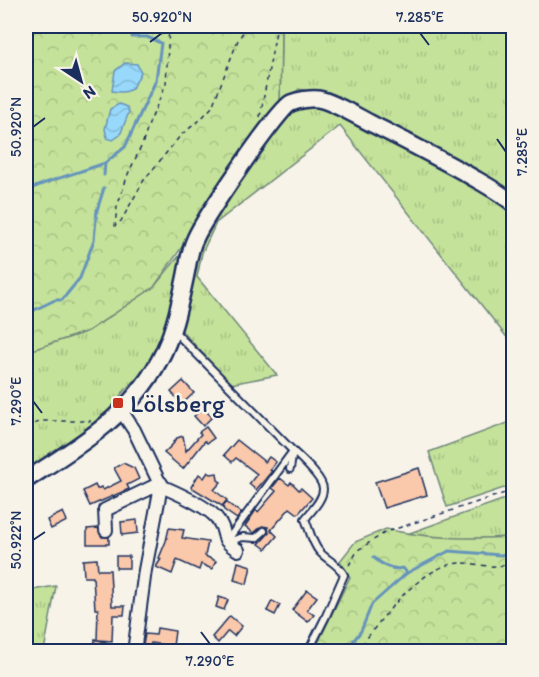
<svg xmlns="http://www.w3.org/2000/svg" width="539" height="677" viewBox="0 0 539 677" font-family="Itim,sans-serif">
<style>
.grass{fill:url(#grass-tufts);stroke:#70887c;stroke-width:1.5}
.forest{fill:url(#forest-crowns);stroke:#70887c;stroke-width:1.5}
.water{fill:url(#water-waves);stroke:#6694bc;stroke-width:1.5}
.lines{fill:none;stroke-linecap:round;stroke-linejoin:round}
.stream{stroke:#6694bc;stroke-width:3}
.building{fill:#fac8aa;stroke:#1b2f5e;stroke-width:1.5}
.service-casing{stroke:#1b2f5e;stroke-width:10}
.minor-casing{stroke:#1b2f5e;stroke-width:16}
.tertiary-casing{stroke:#1b2f5e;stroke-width:20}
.path{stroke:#1b2f5e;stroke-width:1.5;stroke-dasharray:4.5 4.5;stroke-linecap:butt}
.service{stroke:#f7f3e8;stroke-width:6}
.minor{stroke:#f7f3e8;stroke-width:12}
.tertiary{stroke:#f7f3e8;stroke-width:15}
.ticks{fill:none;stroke:#1b2f5e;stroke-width:2}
.poi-dot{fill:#c8321e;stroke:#f7f3e8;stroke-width:2}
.labels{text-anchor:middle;stroke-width:5;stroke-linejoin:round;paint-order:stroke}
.poi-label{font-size:26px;fill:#1b2f5e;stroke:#f7f3e8;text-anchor:start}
.neatline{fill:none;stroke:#1b2f5e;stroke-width:2}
.ticks-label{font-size:15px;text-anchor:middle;fill:#1b2f5e}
</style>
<defs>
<pattern id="grass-tufts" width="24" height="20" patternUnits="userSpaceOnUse" patternTransform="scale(1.5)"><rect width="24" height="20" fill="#c4e299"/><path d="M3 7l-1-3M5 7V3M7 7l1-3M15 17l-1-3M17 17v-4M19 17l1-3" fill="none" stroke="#a8c286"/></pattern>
<pattern id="forest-crowns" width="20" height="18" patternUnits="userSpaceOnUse" patternTransform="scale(1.5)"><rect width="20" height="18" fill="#c4e299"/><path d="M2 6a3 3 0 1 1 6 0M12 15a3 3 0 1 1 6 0" fill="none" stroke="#a8c286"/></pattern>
<pattern id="water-waves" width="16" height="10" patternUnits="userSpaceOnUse" patternTransform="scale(1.5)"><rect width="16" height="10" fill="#98d8fa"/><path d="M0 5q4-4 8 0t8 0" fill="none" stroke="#82bad9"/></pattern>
</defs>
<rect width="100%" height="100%" fill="#f7f3e8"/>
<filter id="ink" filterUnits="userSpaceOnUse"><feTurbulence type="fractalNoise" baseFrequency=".0167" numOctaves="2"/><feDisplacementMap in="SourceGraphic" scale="12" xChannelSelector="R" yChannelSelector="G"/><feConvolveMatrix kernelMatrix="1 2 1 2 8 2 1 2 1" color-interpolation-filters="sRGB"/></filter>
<g filter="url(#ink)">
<g class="grass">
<path d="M281,26H513V193L412,134L337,98L299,89L280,106Z"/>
<path d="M300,105L347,111L513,204V345L340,126L216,223L202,253L197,277L277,375L231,384L181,330L197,251L207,231L257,151L286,112Z"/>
<path d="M200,230L164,337L148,367L123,392L98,426L26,474V352L88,331L154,287Z"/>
<path d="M513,421V485L447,507L429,452Z"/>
<path d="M513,496V537L458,539L407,534Z"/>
<path d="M56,586L44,651H26V591Z"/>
</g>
<g class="forest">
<path d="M26,26H281L280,106L154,287L88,331L26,352Z"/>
<path d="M386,529C428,539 470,539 513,537V651H314L350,577L340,561L355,542Z"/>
</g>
<g class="water">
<path d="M125,63L137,64L141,72C133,88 132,95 112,91L115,71Z"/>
<path d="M119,104L127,107L129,112L120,135L113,140L107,138L105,129L110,109Z"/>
</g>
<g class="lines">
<g class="stream">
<path d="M104,175L105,163L125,147L156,80L161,43L147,37H132L134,26"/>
<path d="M26,191C51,179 78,173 105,163"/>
<path d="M26,314L55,300H62L80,278L94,240L97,210L104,188"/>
<path d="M373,557C381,564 392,571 403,568L407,573L449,551L501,555L514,552"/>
<path d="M345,652L361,631L372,604L407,573"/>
</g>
</g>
<g class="building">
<path d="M183,381L194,393L182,404L171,392Z"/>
<path d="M203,408L212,417L203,426L194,416Z"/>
<path d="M206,427L214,438L207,443L205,441L183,469L164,453L174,443L173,442L177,438L183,436L186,451L201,434L199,432Z"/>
<path d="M237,440L265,462L269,457L276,462L270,470L272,471L256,490L249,484L257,474L236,458L232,462L224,455Z"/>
<path d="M123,463L134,468L139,479L127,485L129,489L90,506L83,491L95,485L97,489L101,487L103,490L121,481L114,468Z"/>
<path d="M419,468L427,495L384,508L375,482Z"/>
<path d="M208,472L211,474L217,473L218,480L221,482L214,490L227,500L222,506L191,487L199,474L204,478Z"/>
<path d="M280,478L289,485L291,482L299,490L301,488L312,498L298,514L290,508L271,530L277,536L266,549L259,544L269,533L268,527L262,526L254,533L245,526L256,510L258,512L276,491L272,488Z"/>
<path d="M226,502L241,513L237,519L224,510L223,507Z"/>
<path d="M63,512L67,521L51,529L47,520Z"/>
<path d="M137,520L138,533L122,535L121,522Z"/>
<path d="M98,528L102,537H109V544H87V529Z"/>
<path d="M169,528L184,530L182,538L208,542L205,556L216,561L212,569L201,564L199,570L177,560L172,574L156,567L161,559L159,558L166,541Z"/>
<rect x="116" y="556" width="13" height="12"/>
<path d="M97,559L98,570H110L112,606H125L124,615H113L112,641L98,640L118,646L117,650L94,648L95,639L97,640L98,609H95L93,577H84L83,560Z"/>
<path d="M238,562L251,566L247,584L234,580Z"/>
<path d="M307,590L317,597L307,610L314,615L308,622L292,610Z"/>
<path d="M219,597L228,600L224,610L216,607Z"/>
<path d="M272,601L280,605L275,615L267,611Z"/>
<path d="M230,616L242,626L234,636L228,631L218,643L212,637Z"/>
<path d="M157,628L175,631L173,646L151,643L150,646L143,645L145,634L156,635Z"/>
</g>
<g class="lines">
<defs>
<g id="service">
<path d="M173,330L293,451L290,469"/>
<path d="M226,542L293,451C301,459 323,478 323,489C323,500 311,511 305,519C309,528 312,543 319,551C326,560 338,563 344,575L325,618L308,652"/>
<path d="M227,542L243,537L256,538L264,531"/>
</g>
<g id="minor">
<path d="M122,412L134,430L161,486L145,570L134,652"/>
<path d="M161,486C175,492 211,508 218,520C229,535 217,537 238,550"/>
<path d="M106,530L105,510L161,483"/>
</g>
<path id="tertiary" d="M26,480C77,447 129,417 159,361C173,336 179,307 185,279C188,266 189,251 195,239C203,220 277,110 291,103C298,100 311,98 318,99C332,101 358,117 372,124C405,141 439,158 472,177C486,185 501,193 514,204"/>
</defs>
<use href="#service" class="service-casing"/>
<use href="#minor" class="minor-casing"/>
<use href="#tertiary" class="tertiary-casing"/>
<g class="path">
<path d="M169,26L166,84L149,124L142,145L128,174L117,207L115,226L121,221L144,180L181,135L200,120L212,107L238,40L247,26"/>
<path d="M260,117L277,26"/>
<path d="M26,426L43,421H91"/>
<path d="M349,565L358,550L386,532L514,490"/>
<path d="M357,652C379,621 419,566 459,563C471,562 483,567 495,566C501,566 508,564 514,563"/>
</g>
<use href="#service" class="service"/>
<use href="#minor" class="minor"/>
<use href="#tertiary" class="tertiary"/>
</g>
</g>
<path class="ticks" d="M420,33L429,45M150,42L162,33M33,127L45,118M497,139L506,152M33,401L42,413M33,540L45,532M201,632L210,644"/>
<rect class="poi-dot" x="112" y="397" width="12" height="12" rx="3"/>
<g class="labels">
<g class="poi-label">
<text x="130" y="412">Lölsberg</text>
</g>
</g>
<rect width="539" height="677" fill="none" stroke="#f7f3e8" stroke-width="66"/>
<g transform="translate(81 81) rotate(144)" stroke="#f7f3e8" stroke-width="4.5" paint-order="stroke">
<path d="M0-4.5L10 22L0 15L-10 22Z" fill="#1b2f5e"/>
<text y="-9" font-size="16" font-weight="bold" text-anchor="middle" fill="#1b2f5e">N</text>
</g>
<rect x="33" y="33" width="473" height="611" class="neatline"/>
<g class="ticks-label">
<text x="162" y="22">50.920°N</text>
<text x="420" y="22">7.285°E</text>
<text transform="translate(16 127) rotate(-90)" y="5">50.920°N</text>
<text transform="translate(522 152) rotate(-90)" y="5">7.285°E</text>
<text transform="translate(16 401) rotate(-90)" y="5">7.290°E</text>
<text transform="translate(16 540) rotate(-90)" y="5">50.922°N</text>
<text x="210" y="666">7.290°E</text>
</g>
</svg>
